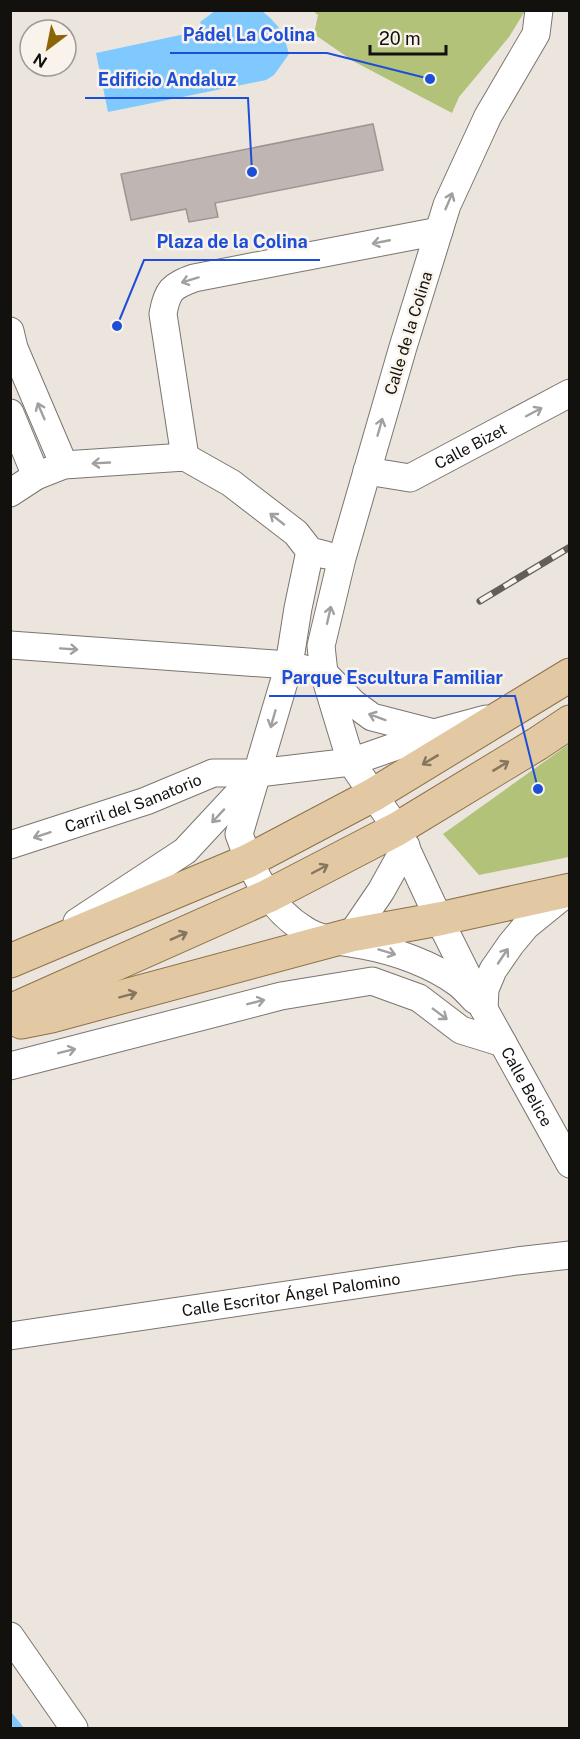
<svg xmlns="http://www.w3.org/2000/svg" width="580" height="1739" viewBox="0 0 580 1739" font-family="'Public Sans',sans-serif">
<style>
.green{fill:#b2c279}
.water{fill:#7fc9ff}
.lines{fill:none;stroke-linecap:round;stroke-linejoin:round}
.stream{stroke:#7fc9ff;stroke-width:8}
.building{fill:#bfb5b3;stroke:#9e9593;stroke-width:1.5}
.minor-casing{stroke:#7b756f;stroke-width:29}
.major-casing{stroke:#8d7147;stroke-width:35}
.minor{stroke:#fff;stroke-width:27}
.major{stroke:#e2c8a3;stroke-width:33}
.rail-casing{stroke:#625f5a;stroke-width:7}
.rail{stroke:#f9f3eb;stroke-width:4.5;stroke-dasharray:14;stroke-linecap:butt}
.oneway{stroke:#a1a09f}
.oneway2{stroke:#857660}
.labels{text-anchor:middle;stroke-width:5;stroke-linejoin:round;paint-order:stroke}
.street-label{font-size:16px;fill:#13110e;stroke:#f9f3eb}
.leader{fill:none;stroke:#1d4ed8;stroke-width:2}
.callout-dot{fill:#1d4ed8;stroke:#f9f3eb;stroke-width:2}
.callout-label{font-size:18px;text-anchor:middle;font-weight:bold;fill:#1d4ed8;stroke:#f9f3eb;stroke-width:5;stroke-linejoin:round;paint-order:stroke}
</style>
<rect width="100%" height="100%" fill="#ebe5de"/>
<g class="green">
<path d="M313,11H525L509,37L459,97L452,113L353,61L314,34L318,15Z"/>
<path d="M569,744V857L479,875L443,834Z"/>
</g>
<path class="water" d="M261,10C280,26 283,31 289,54L274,75L266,80L108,112L96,53L204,30L200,22L215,11Z"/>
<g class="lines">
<path class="stream" d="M10,1717L19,1728"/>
</g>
<path class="building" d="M373,124L383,170L215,203L218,217L189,222L186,209L131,220L121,174Z"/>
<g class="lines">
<defs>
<g id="minor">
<path id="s1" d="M539,10L536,34L488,116L447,205L403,347L342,558L321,646L324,673L351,762L397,829L439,919L484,1009L570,1164"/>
<path d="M10,331L14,348L64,465"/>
<path d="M10,413L36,476"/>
<path d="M185,457L163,314C167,290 172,286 194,278L439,231"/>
<path id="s2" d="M367,471L410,478L570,393"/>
<path d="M10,493L36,476L64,465L185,457L231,483L296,533L310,551L326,555"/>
<path d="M310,551L298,608L289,665L239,834C252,872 270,909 305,930C322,941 343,941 362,945C395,951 432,964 459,984C465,989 470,995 475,1000"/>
<path d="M10,645L289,665L305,669"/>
<path d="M327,676L353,703L372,717L434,733"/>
<path id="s3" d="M10,845L146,801L213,773H258L351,762L434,733L486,719"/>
<path d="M77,922L185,851L253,778"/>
<path d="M351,935L381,891L406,846"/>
<path d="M484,1009L485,989L493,970L511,944L526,926L569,891"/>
<path d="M10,1066L281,996L372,981L419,998L461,1030L503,1043"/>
<path id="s4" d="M10,1336L517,1261L570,1255"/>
<path d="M10,1636L74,1728"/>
</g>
<g id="major">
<path d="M10,961L248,861L373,795L570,675"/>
<path d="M10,1011L268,896L397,829L537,744L570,722"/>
<path d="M21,1022L51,1016L351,935L439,919L570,890"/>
</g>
</defs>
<use href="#minor" class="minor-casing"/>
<use href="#major" class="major-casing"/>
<use href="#minor" class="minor"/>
<use href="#major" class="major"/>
<defs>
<path id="rail" d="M480,601L570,547"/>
</defs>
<use href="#rail" class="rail-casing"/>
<use href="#rail" class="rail"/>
</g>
<defs><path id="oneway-shaft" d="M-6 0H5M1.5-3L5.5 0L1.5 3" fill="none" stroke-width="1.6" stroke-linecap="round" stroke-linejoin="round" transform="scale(1.5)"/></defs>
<g class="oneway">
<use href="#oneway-shaft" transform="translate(449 201) rotate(-67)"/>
<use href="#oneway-shaft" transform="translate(381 242) rotate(169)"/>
<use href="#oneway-shaft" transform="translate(190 280) rotate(163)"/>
<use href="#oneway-shaft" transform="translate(41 411) rotate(-113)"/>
<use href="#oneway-shaft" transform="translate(534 412) rotate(-28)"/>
<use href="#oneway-shaft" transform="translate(380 427) rotate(-74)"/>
<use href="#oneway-shaft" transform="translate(101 463) rotate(177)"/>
<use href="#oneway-shaft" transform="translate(277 519) rotate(-142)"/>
<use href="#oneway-shaft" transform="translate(329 615) rotate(-77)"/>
<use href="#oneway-shaft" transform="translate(69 649) rotate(4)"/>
<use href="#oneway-shaft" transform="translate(377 717) rotate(-160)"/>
<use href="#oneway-shaft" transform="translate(273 719) rotate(106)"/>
<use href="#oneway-shaft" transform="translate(218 816) rotate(133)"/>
<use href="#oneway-shaft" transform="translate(42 835) rotate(162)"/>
<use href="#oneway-shaft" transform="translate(387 952) rotate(17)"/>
<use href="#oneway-shaft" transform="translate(503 956) rotate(-56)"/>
<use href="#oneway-shaft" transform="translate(256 1002) rotate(-14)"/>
<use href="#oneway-shaft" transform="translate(440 1014) rotate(37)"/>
<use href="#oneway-shaft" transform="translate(67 1051) rotate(-14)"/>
</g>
<g class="oneway2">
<use href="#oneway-shaft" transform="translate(430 760) rotate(149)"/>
<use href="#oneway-shaft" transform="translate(501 766) rotate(-31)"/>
<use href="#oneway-shaft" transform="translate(320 869) rotate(-28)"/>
<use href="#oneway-shaft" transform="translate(179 936) rotate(-24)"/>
<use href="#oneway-shaft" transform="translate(128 995) rotate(-15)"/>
</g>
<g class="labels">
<g class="street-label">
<text transform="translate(408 333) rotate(-73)" y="6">Calle de la Colina</text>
<text dy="6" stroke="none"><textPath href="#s2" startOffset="112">Calle Bizet</textPath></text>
<text dy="6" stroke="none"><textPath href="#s3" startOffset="130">Carril del Sanatorio</textPath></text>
<text dy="6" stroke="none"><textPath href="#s1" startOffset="1166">Calle Belice</textPath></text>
<text dy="6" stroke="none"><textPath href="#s4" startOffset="284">Calle Escritor Ángel Palomino</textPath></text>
</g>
</g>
<path class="leader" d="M430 79L327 53H170M252 172L248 98H85M117 326L144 260H320M538 789L515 696H269"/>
<g class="callout-dot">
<circle cx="430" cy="79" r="6"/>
<circle cx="252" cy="172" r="6"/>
<circle cx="117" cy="326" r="6"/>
<circle cx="538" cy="789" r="6"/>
</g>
<g class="callout-label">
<text x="249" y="41">Pádel La Colina</text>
<text x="167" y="86">Edificio Andaluz</text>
<text x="232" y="248">Plaza de la Colina</text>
<text x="392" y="684">Parque Escultura Familiar</text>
</g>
<rect width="580" height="1739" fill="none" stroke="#13110e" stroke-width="24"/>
<g transform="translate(48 48) rotate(212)"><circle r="28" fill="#f9f3eb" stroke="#9d9993" stroke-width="1.5"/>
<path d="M0-4.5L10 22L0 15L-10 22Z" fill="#8c6406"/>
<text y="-9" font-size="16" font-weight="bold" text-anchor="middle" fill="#13110e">N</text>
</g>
<path d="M370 45v9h76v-9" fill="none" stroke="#13110e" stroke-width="3"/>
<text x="379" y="45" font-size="18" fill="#13110e" stroke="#f9f3eb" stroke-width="4.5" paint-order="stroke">20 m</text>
</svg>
